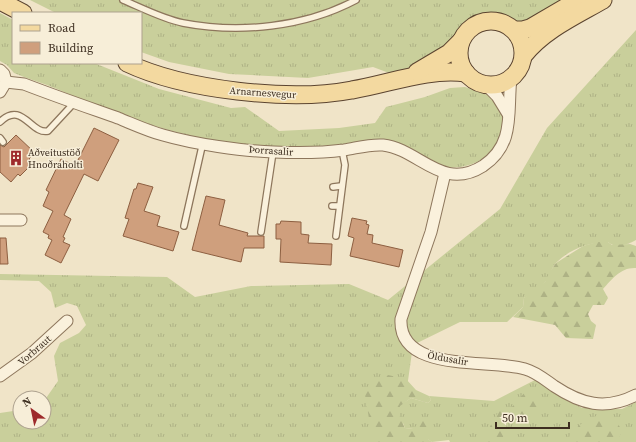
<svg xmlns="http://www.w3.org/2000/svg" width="636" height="442" viewBox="0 0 636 442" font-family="'Source Serif 4',serif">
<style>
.grass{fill:url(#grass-tufts)}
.forest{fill:url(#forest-firs)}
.building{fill:#cf9f7d;stroke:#8d5f41}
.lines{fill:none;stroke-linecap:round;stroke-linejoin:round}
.service-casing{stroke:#8d765c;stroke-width:8}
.minor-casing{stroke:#8d765c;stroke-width:13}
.primary-casing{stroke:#5b4430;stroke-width:19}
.service{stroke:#faf1dc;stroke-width:5.5}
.minor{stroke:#faf1dc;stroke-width:11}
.primary{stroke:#f3d9a0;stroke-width:17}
.labels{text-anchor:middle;stroke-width:3;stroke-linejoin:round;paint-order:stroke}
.street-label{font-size:10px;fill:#3d2e20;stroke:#f7eed8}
.poi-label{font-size:10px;fill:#3d2e20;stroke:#f7eed8;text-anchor:start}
</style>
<defs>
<pattern id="grass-tufts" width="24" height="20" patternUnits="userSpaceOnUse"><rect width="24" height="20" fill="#c9cf9b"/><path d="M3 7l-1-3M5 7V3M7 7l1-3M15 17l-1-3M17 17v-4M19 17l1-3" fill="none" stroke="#aeb285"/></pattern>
<pattern id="forest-firs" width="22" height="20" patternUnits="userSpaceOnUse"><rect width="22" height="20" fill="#c9cf9b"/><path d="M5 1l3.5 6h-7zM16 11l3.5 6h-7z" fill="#aeb285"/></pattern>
</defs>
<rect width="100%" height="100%" fill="#f0e4c8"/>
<g class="grass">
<path d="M30,0H569L535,22L514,25L493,17L481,18L469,23L459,31L453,40L417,67L389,73L373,67L308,78L229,74L169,62L141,52V13H56Z"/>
<path d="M0,13L13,20V63H94L159,89L231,108L245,107L279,131L339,128L375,123L386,107L425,97L450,88L465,87L493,97C497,103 503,110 504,116C507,124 502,138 497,145C483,165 454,174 432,162C411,151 411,143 383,140C353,143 323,147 292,147C204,147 137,123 57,89C43,83 28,79 14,73L7,65L0,61Z"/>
<path d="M636,30V240C627,245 616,249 608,242C590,242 570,249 557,262C553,265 551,272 549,276C544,286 534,294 524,298L523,307L507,322H460L413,345L405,402L411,398L428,403L431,400L429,396L494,401L535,380L582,408L622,409L636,402V442H450L449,440L432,442L413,429L405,428L403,423L399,442H0V413L20,410V422H44V401L58,381L54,356L60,343L79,333L86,325L77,306L67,303L55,308L51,292L39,281L0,280V274L167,277L195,297L251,286L349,284L388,300L500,209L547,128Z"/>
</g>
<g class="forest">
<path d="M597,242H608L612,245L630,244L636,246V268C621,267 612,279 603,289L608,298L604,305H593L588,314L591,321L596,325L593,339L566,338L555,325L513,317L523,307L524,298L545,282L549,273L556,263L583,246Z"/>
<path d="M388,375L406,379L416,390L429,396L431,400L428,403L411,398L400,406L399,415L405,428L413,429L424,419L433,425L428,439L432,442H373L364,389Z"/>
<path d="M535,389L540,397L539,410L526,419L509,418L504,427L503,442H477L483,439L501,407L511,408L526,391Z"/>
<path d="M599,415L615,420L622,430L618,442H566C574,427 583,421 599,415Z"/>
</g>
<g class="building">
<path d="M94,128L119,140L98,181L84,174L64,215L71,219L63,237L65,238L63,242L70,245L61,263L45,255L52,240L48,238L49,235L43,232L53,211L43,206L49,192L46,190L61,159L75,166Z"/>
<path d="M16,135L35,153L29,159L33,163L20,176L18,174L11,182L0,172V145L4,147Z"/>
<path d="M138,183L153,187L144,211L160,216L157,226L179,232L173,251L123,236L129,219L125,218L134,189H136Z"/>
<path d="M206,196L225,200L219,225L248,233L247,236H264V248H244L241,262L192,250Z"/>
<path d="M352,218L367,221L366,224L369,225L367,234L373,235L372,243L403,250L399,267L350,256L354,238L348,236Z"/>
<path d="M281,221L301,222V234L309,235L308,243L332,244L331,265L280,262L281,239H276V224H280Z"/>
<path d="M0,238H6L8,264H0Z"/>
</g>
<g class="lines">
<defs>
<g id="service">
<path d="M123,0C142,8 163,19 183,23C240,34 305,27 356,0"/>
<path d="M0,122C22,100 31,135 48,131L74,103"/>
<path d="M0,138L3,142"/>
<path d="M333,187L341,186"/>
<path d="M332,206H339"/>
<path d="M184,226L203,142"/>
<path d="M261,232L273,152"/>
<path d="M336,236L345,165L342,150"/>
</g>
<g id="minor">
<path d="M0,70L4,74L6,82L0,92"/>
<path d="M6,82L24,84C55,96 87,107 118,118C133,124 148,131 163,135C194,144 242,151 274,152C297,153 321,153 344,150C357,148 369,144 383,145C419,149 442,192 483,166C516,144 507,111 511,78"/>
<path d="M486,85L497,96L508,114"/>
<path d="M445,173L431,232L401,319C398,374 490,358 525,369C536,372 544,379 554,386C581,404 605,411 636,395"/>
<path d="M0,220H21"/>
<path d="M0,376L32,353L67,321"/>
</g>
<g id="primary">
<path d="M0,1L23,13"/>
<circle cx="491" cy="53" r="32"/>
<path d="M514,30H523L530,28L578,0"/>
<path d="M524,55C544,30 575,16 603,0"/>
<path d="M127,63C184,90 290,102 352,90C389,84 427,68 466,73"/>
<path d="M417,72L449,53L461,41"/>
</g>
</defs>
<use href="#service" class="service-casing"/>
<use href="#minor" class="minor-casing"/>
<use href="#primary" class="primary-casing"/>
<use href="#service" class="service"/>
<use href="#minor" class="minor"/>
<use href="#primary" class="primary"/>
</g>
<defs>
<symbol id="building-bare" viewBox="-9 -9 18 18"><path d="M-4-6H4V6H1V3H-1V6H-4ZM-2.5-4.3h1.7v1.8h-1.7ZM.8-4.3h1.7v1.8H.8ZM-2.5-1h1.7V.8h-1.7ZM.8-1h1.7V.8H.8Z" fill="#9e2a2b" stroke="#f7eed8" stroke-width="2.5" paint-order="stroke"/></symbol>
</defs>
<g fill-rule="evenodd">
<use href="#building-bare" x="5" y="147" width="22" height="22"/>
</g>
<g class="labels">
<g class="street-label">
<text transform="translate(263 92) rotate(4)" y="4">Arnarnesvegur</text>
<text transform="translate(271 150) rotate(4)" y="4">Þorrasalir</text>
<text transform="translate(34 350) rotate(-41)" y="4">Vorbraut</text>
<text transform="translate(448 358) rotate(10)" y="4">Öldusalir</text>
</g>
<g class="poi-label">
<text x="28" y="156">Aðveitustöð<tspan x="28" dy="12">Hnoðraholti</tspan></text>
</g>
</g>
<rect x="12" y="12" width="130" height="52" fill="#f7eed8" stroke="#ada18e"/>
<rect x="20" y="25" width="20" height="6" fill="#f3d9a0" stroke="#ada18e"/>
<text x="48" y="32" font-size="12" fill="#3d2e20">Road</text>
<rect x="20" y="42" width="20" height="12" fill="#cf9f7d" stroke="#ada18e"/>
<text x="48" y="52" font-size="12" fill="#3d2e20">Building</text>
<g transform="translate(32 410) rotate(327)"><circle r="19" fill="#f7eed8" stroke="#ada18e"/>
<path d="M0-3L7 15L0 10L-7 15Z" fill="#9e2a2b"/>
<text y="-6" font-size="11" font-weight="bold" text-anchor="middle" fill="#3d2e20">N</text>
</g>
<path d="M496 422v6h73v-6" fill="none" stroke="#3d2e20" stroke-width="2"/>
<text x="502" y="422" font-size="12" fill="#3d2e20" stroke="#f7eed8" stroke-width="3" paint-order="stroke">50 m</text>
</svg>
